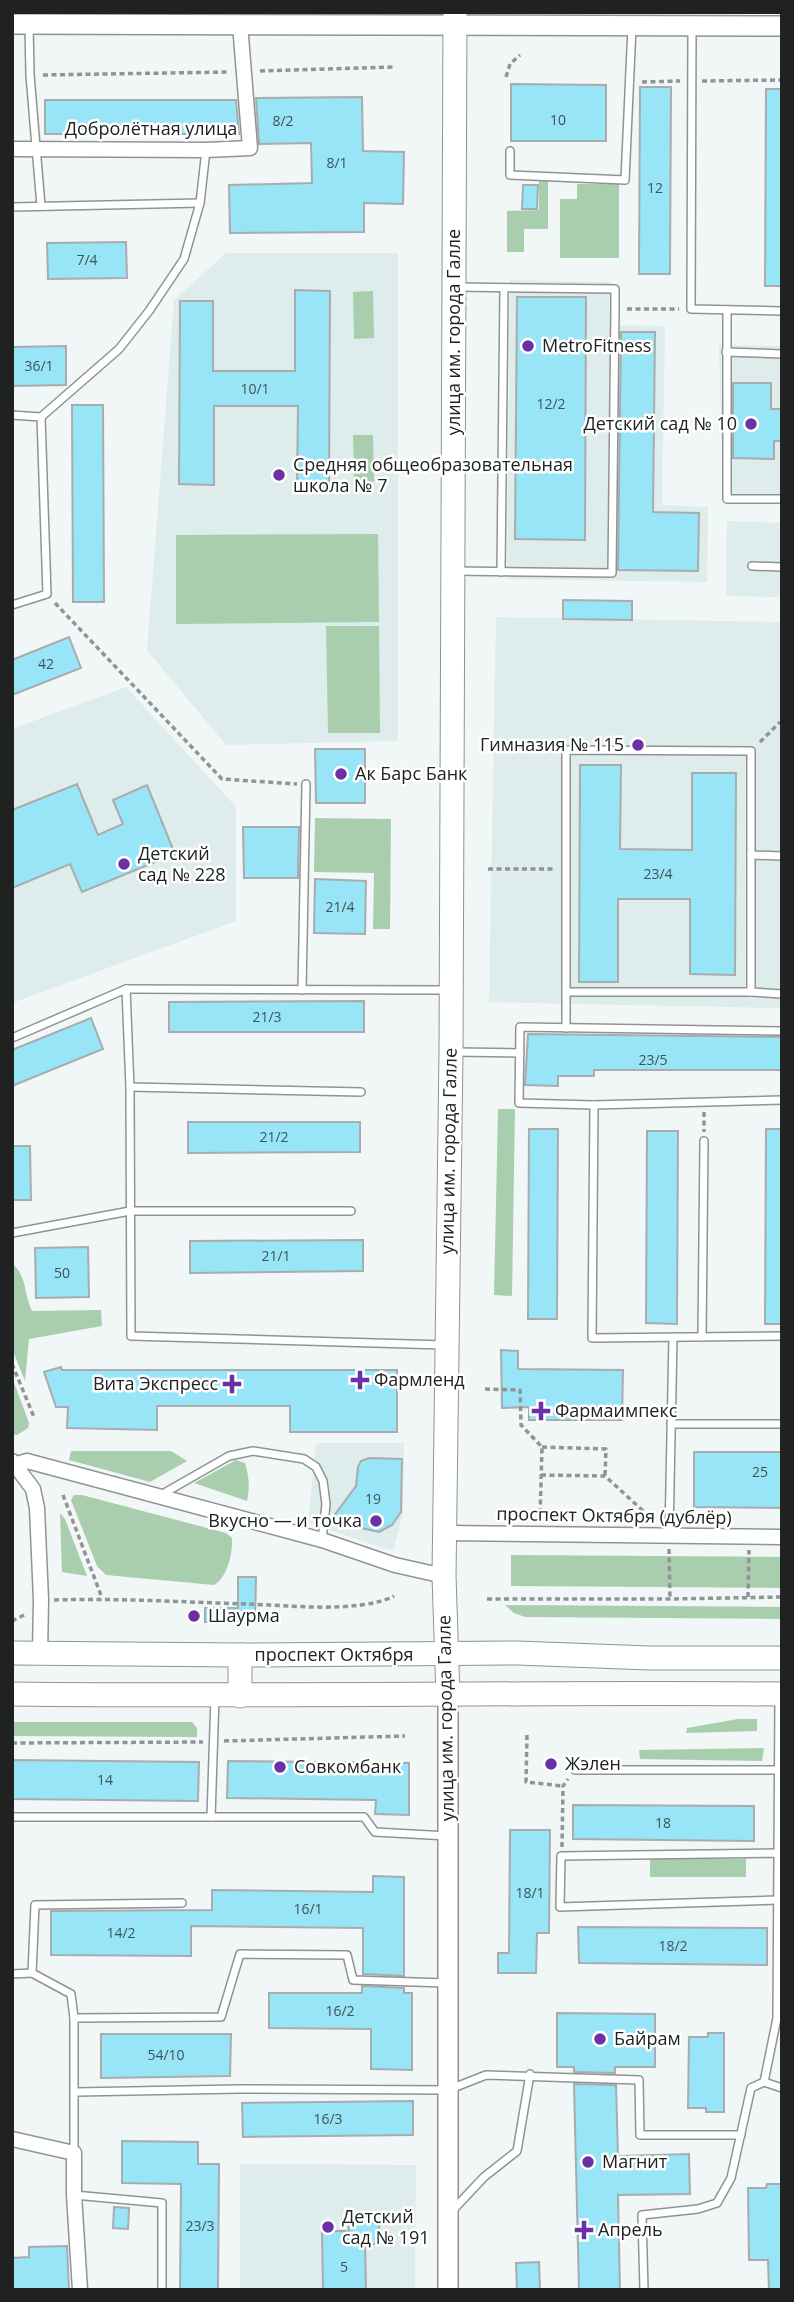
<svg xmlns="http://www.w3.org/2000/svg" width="794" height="2302" viewBox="0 0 794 2302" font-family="'Open Sans',sans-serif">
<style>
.built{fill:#deecec}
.green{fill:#a9ceae}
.building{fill:#99e5f8;stroke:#a8acad;stroke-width:2}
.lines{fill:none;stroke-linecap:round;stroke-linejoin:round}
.lane-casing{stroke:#8f9493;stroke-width:10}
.street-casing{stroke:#8f9493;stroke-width:17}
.secondary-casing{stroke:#8f9493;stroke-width:22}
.primary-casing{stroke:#8f9493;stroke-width:25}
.path{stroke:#919494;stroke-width:3.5;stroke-dasharray:5 3.5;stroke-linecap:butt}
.lane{stroke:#fff;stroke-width:7}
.street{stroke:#fff;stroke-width:14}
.secondary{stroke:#fff;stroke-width:19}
.primary{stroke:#fff;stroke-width:23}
.poi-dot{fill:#6b30a6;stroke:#fff;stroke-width:2.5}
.labels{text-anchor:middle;stroke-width:5;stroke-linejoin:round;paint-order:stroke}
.number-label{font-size:14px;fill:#3e5358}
.street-label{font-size:18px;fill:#202222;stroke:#fff}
.poi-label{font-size:18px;fill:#202222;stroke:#fff;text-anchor:start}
</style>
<rect width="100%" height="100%" fill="#f1f6f6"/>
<g class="built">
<path d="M226,253H398V741L226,745L147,650L174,300Z"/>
<path d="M510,280L610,282V325L665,326L662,505L708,507L707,582L507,579Z"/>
<path d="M719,345L782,346V503L723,501Z"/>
<path d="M727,521L782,523V597L726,596Z"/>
<path d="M496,617L782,622V1008L489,1002Z"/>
<path d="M126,687L236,807V921L12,1003V729Z"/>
<path d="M316,1443H404L403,1513L393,1551L308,1523Z"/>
<path d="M240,2164L416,2165L415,2290H240Z"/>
</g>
<g class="green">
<path d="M539,181H548V229H524V252H507V211L539,210Z"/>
<path d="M577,184H619V258H560V199H577Z"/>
<path d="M373,291L374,338L354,339L353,292Z"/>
<path d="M353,435H373L374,482H354Z"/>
<path d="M378,534L379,622L176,624V535Z"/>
<path d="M326,626H379L380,733H328Z"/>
<path d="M315,818L391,819L390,929H373L374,873L314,872Z"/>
<path d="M498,1109H515L512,1296L494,1295Z"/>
<path d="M12,1263C28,1278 23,1292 32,1311L101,1310L102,1326L29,1339L25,1381L12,1349Z"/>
<path d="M12,1377L29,1423L28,1428L17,1435L12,1434Z"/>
<path d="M71,1451H171L187,1461L150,1482L69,1460Z"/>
<path d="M236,1460L245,1463C249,1476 250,1488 247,1501L194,1483Z"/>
<path d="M74,1495H82L226,1533L232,1538C233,1553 227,1578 214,1585L106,1575L97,1566L71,1500Z"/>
<path d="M60,1513L65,1519L87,1576L62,1572Z"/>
<path d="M511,1555L782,1557V1588L511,1586Z"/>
<path d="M505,1605L782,1607V1619L525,1617L514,1613Z"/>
<path d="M738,1719H757V1731L686,1733L687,1728Z"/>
<path d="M12,1722H192L197,1728V1737L12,1736Z"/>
<path d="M764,1748L762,1761L640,1759L639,1750Z"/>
<rect x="650" y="1859" width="96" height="18"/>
</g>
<g class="building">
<path d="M511,84L606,85V141H511Z"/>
<path d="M640,87H671L670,274H639Z"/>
<path d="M766,89H782V286H765Z"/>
<path d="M362,97L363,151L404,152L403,204L364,203V232L230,233L229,185L312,183L311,143L259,144L256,98Z"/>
<path d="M45,100H236L239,134H45Z"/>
<path d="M523,185H538L537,209H522Z"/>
<path d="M126,242L127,278L48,279L47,243Z"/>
<path d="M295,290L330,291L329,488L297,487L298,406H214V485L179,484L180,301H213V371H295Z"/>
<path d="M517,297H586L585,540L515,539Z"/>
<path d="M621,332H655L653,512L699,513L698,571L618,570Z"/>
<path d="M66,346V385L12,386V347Z"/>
<path d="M733,383H771V409H782V441H774V459L733,458Z"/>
<path d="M72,405H103L104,602H73Z"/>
<path d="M563,600L632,601V620L563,619Z"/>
<path d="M69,637L81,668L12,695V660Z"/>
<path d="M315,749H365V803H316Z"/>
<path d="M580,765H621L620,849L692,850V773H736L735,975L690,974V899H618V982H579Z"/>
<path d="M77,784L98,835L123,824L113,800L147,785L175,854L82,892L70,864L12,888V810Z"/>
<path d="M243,827H299L298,878H244Z"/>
<path d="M315,879L366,881L365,934L314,933Z"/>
<path d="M364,1001V1032H169V1002Z"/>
<path d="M91,1018L103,1049L12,1086V1050Z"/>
<path d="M528,1034L782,1037V1070H594V1076H558V1086L525,1085Z"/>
<path d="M188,1122H360V1152L188,1153Z"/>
<path d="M529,1129H558L557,1319H528Z"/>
<path d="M766,1129H782V1324H765Z"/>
<path d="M647,1131H678L677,1324L646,1323Z"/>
<path d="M12,1146H30L31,1200H12Z"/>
<path d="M363,1240V1271L190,1273V1241Z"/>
<path d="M88,1247L89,1297L36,1298L35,1248Z"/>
<path d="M501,1350L518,1351V1369L623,1370L622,1420H529V1407L502,1408Z"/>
<path d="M61,1367L62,1370H397V1432H290V1406H157V1430L67,1428L68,1407H56L44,1372Z"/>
<path d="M694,1452H782V1508L694,1507Z"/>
<path d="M369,1458L402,1459L401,1512L392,1525L379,1532L330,1521L356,1486L358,1467L361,1461Z"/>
<path d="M238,1577H256L255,1622H205V1608H238Z"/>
<path d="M12,1760L199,1762L198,1801L12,1799Z"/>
<path d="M228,1761L409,1763V1815L375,1814L376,1800L227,1798Z"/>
<path d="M573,1805L754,1806V1841L573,1839Z"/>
<path d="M510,1830H550L549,1933H537L536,1973H498V1953H509Z"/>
<path d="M373,1876L404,1877V1976L363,1974V1928L191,1926V1956L51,1955V1911L212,1910V1890L373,1892Z"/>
<path d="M578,1927L767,1928V1965L579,1963Z"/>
<path d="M362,1986L404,1988V1993H412V2070L371,2069V2029L269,2028V1993H362Z"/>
<path d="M557,2013L655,2014V2067H615V2073L574,2072V2067H557Z"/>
<path d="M708,2033H724V2112H706V2108H688L689,2037H708Z"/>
<path d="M101,2034H231L230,2076L101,2078Z"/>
<path d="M574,2084L616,2085L618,2156L689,2154L690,2194L618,2195L620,2290H579Z"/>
<path d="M413,2101V2135L243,2137L242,2103Z"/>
<path d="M122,2141L198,2142V2164H219L218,2290H180L181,2184L122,2183Z"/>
<path d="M767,2184H782V2290H769L768,2260H749L748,2188H766Z"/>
<path d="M114,2207L129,2208L128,2229L113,2228Z"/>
<path d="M379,2223L380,2244H365L366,2290H323L322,2231H349L348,2224Z"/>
<path d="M67,2246L69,2290H12V2258L29,2257V2247Z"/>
<path d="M539,2262L540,2290H517L516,2263Z"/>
</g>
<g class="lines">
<defs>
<g id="lane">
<path d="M29,26L30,75L41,206"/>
<path d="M692,27L691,309L782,311"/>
<path d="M510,151V175L625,180L632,27"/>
<path d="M12,207L200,203"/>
<path d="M727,310V499H782"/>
<path d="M726,352L782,354"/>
<path d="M12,415L41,417L47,594L12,605"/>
<path d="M41,417L119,349L149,311L184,259L200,203L206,150"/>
<path d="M752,566L782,567"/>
<path d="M455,571L612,573L615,309V289L458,287"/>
<path d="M501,572L504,288"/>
<path d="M566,750L751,751V992H566Z"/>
<path d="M751,855L782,856"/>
<path d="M126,989L448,990"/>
<path d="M302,990L306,784"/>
<path d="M566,992V1028"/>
<path d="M751,992L782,994"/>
<path d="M782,1031L520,1027L519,1103L594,1105L782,1100"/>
<path d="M12,1038L126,989L130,1087L131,1336L444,1345"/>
<path d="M454,1052L520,1053"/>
<path d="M130,1087L361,1092"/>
<path d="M594,1105L592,1338L782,1336"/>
<path d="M12,1233L130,1211H351"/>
<path d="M702,1337L704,1141"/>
<path d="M671,1424H782"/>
<path d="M159,1496L229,1456L253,1451L304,1459L316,1467L323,1481L326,1504L322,1540"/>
<path d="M669,1535L673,1337"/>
<path d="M575,1770H781"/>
<path d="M12,1817H364L375,1832L448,1836"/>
<path d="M211,1817L215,1697"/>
<path d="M778,1900L560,1907L561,1856L779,1853L782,1856"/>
<path d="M12,1974L32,1973"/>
<path d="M74,2018L221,2017L240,1954L347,1955L353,1980L446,1983"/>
<path d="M764,2082L777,2018L779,1698"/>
<path d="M76,2092L239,2089L448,2090L486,2075L639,2080L640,2135H741"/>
<path d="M74,2153V2018L71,1994L32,1973L35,1905L182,1903"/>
<path d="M74,2195L162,2203V2290"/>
<path d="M453,2210L484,2177L517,2151L530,2074"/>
<path d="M644,2290L642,2215L698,2209L717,2203L731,2178L751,2088L764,2082L782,2088"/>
</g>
<g id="street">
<path d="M12,149L206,150L250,148L240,24"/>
<path d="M12,1461L33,1489L37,1508L41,1600L40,1653"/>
<path d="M17,1464L27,1461L322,1540L395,1565L444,1576"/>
<path d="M445,1533L782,1537"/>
<path d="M12,2139L74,2153V2195L80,2290"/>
</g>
<g id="secondary">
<path d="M12,24L782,26"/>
<path d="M448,2290V1696"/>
</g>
<g id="primary">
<path d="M12,1653L240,1655L518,1653L649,1658H782"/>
<path d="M240,1655V1696"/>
<path d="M12,1694C269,1697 525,1692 782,1694"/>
<path d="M448,1696L444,1576L451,1052L455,12"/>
</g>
</defs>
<use href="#lane" class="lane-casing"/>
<use href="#street" class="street-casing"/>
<use href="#secondary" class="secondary-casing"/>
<use href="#primary" class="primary-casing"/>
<g class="path">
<path d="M260,71L394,67"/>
<path d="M43,75L228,72"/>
<path d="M506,77L510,64L520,55"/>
<path d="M702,81L782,80"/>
<path d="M642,82L680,81"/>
<path d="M627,309H679"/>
<path d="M55,603L222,779L297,784"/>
<path d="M760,742L779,723H782"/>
<path d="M488,869H555"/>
<path d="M704,1112V1132"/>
<path d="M12,1364L34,1417"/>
<path d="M485,1389L520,1390L521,1425L542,1447L540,1518"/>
<path d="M542,1447L606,1449L605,1476"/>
<path d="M541,1475L605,1476L653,1520"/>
<path d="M63,1495L102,1598"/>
<path d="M669,1549L670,1599"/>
<path d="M748,1597L749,1550"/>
<path d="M487,1599H670L782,1597"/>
<path d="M54,1600C118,1598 182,1602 246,1604C287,1605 358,1614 394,1596"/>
<path d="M12,1621L26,1614"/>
<path d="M527,1735L526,1782L563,1786"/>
<path d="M224,1741L405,1736"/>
<path d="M12,1743L203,1742"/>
<path d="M562,1847L563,1786L568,1779"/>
</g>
<use href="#lane" class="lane"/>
<use href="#street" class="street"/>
<use href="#secondary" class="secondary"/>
<use href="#primary" class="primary"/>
</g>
<g class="poi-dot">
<circle cx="528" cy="346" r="7"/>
<circle cx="751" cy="424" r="7"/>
<circle cx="279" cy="475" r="7"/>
<circle cx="638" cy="745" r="7"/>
<circle cx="341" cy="774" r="7"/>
<circle cx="124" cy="864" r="7"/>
<path d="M356.5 1369.5h7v7h7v7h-7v7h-7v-7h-7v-7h7z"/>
<path d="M228.5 1373.5h7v7h7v7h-7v7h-7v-7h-7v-7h7z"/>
<path d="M537.5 1400.5h7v7h7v7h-7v7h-7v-7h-7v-7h7z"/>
<circle cx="376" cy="1521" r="7"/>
<circle cx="194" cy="1616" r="7"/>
<circle cx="551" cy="1764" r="7"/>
<circle cx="280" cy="1767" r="7"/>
<circle cx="600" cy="2039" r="7"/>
<circle cx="588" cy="2162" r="7"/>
<circle cx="328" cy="2227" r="7"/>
<path d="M580.5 2219.5h7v7h7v7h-7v7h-7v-7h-7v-7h7z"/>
</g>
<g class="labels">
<g class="number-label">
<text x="558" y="125">10</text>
<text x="283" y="126">8/2</text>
<text x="337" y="168">8/1</text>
<text x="655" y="193">12</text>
<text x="87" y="265">7/4</text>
<text x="39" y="371">36/1</text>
<text x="255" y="394">10/1</text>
<text x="551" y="409">12/2</text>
<text x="46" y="669">42</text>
<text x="658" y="879">23/4</text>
<text x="340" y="912">21/4</text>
<text x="267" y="1022">21/3</text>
<text x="653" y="1065">23/5</text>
<text x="274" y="1142">21/2</text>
<text x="276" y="1261">21/1</text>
<text x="62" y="1278">50</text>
<text x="760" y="1477">25</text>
<text x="373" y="1504">19</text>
<text x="105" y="1785">14</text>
<text x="663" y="1828">18</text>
<text x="530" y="1898">18/1</text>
<text x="308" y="1914">16/1</text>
<text x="121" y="1938">14/2</text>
<text x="673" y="1951">18/2</text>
<text x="340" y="2016">16/2</text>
<text x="166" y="2060">54/10</text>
<text x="328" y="2124">16/3</text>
<text x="200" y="2231">23/3</text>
<text x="344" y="2272">5</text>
</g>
<g class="street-label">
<text x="151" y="135">Добролётная улица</text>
<text transform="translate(454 332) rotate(-90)" y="6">улица им. города Галле</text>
<text transform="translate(449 1151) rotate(-89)" y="6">улица им. города Галле</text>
<text transform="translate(614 1516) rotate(1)" y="6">проспект Октября (дублёр)</text>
<text x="334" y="1661">проспект Октября</text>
<text transform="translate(446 1718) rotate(-91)" y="6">улица им. города Галле</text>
</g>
<g class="poi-label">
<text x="542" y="352">MetroFitness</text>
<text x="737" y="430" text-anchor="end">Детский сад № 10</text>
<text x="293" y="471">Средняя общеобразовательная<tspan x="293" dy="21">школа № 7</tspan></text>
<text x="624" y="751" text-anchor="end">Гимназия № 115</text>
<text x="355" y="780">Ак Барс Банк</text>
<text x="138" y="860">Детский<tspan x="138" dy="21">сад № 228</tspan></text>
<text x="374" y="1386">Фармленд</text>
<text x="218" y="1390" text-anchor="end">Вита Экспресс</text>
<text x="555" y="1417">Фармаимпекс</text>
<text x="362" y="1527" text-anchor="end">Вкусно — и точка</text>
<text x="208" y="1622">Шаурма</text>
<text x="565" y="1770">Жэлен</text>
<text x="294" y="1773">Совкомбанк</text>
<text x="614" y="2045">Байрам</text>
<text x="602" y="2168">Магнит</text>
<text x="342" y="2223">Детский<tspan x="342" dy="21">сад № 191</tspan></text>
<text x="598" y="2236">Апрель</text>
</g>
</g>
<rect width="794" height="2302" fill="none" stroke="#202222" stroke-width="28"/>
</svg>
